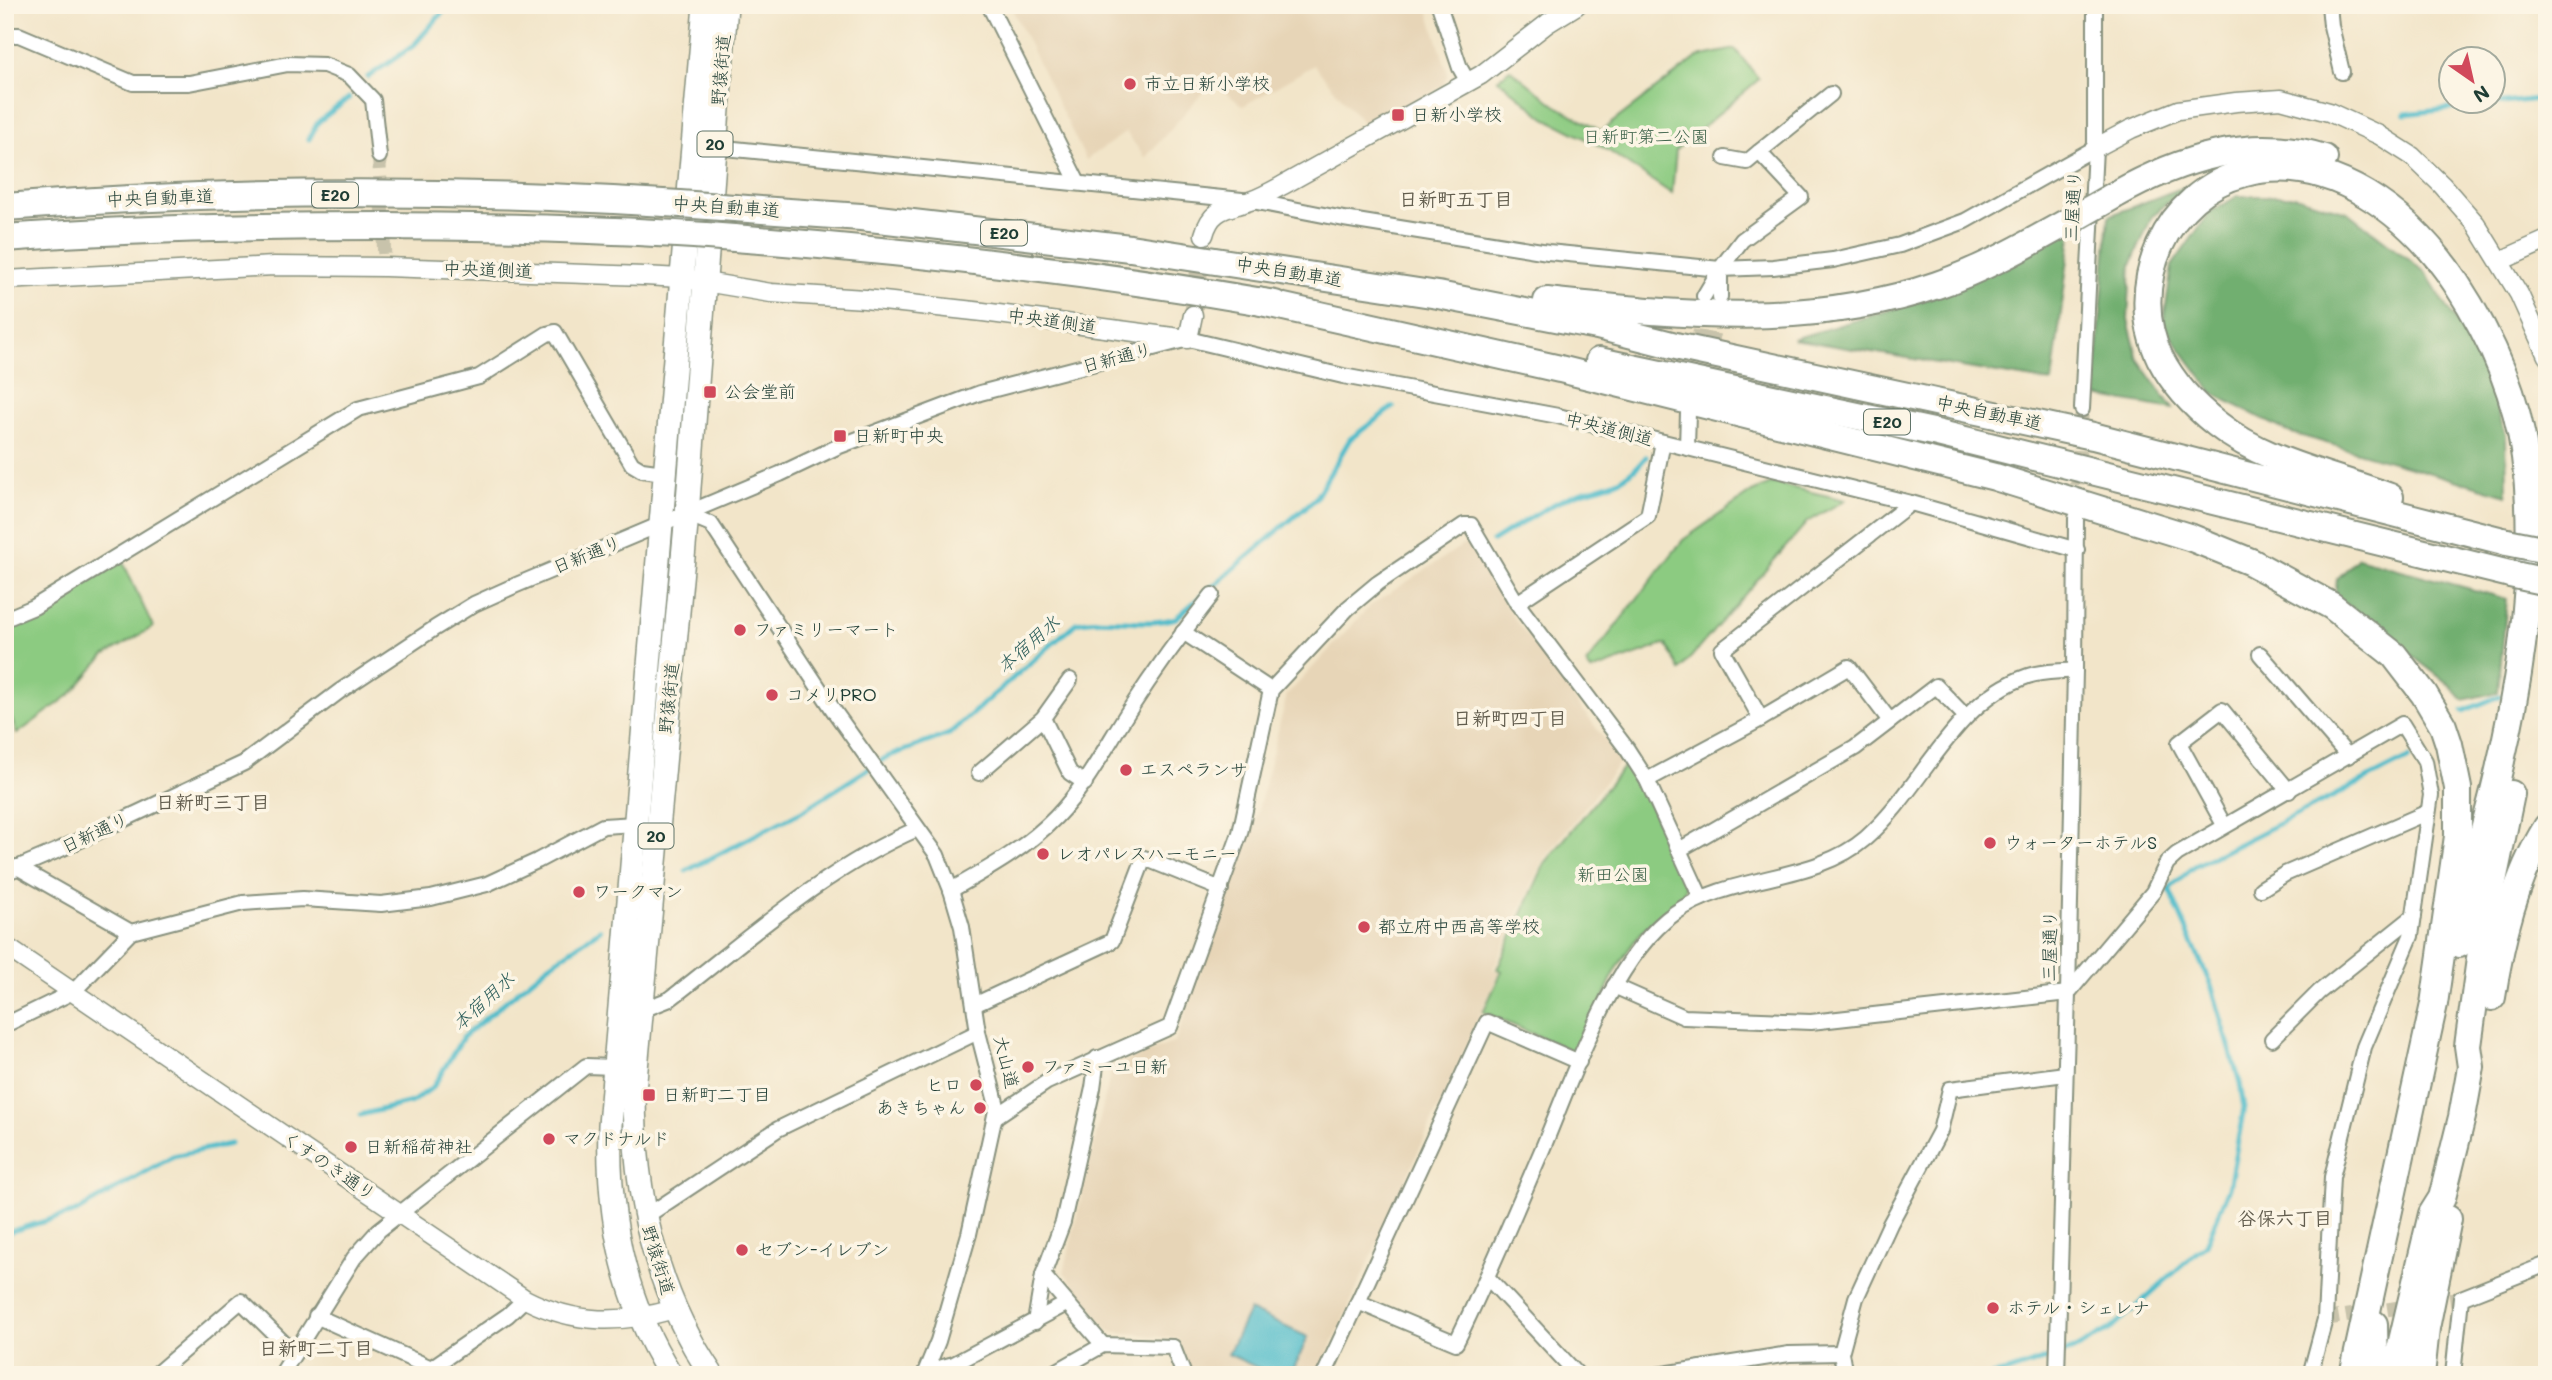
<svg xmlns="http://www.w3.org/2000/svg" width="2552" height="1380" viewBox="0 0 2552 1380" font-family="Mali,'Klee One',sans-serif">
<style>
.built{fill:#e7d5b7}
.green{fill:#8ccb81;stroke:#56845a;stroke-width:2}
.forest{fill:#71af6f;stroke:#487652;stroke-width:2}
.water{fill:#50bcca;stroke:#387c7f;stroke-width:2}
.lines{fill:none;stroke-linecap:round;stroke-linejoin:round}
.stream{stroke:#50bcca;stroke-width:5}
.minor-tunnel{stroke:#c8c3ab;stroke-width:14;stroke-dasharray:14 7;stroke-linecap:butt}
.tertiary-tunnel{stroke:#c8c3ab;stroke-width:18;stroke-dasharray:18 9;stroke-linecap:butt}
.minor-casing{stroke:#88917e;stroke-width:18}
.tertiary-casing{stroke:#88917e;stroke-width:21}
.primary-casing{stroke:#88917e;stroke-width:26}
.motorway-casing{stroke:#88917e;stroke-width:30}
.minor{stroke:#fff;stroke-width:14}
.tertiary{stroke:#fff;stroke-width:18}
.primary{stroke:#fff;stroke-width:23}
.motorway{stroke:#fff;stroke-width:26}
.motorway-bridge-casing{stroke:#88917e;stroke-width:30;stroke-linecap:butt}
.motorway-bridge{stroke:#fff;stroke-width:26}
.poi-dot{fill:#d1495b;stroke:#fcf5e5;stroke-width:2.5}
.labels{text-anchor:middle;stroke-width:7;stroke-linejoin:round;paint-order:stroke}
.shield{fill:#fcf5e5;stroke:#617469;stroke-width:2}
.shield-label{font-size:16px;font-weight:bold;fill:#1f3d34}
.street-label{font-size:18px;fill:#1f3d34;stroke:#fcf5e5}
.poi-label{font-size:18px;fill:#1f3d34;stroke:#fcf5e5;text-anchor:start}
.park-label{font-size:18px;fill:#3a6047;stroke:#fcf5e5}
.neighbourhood-label{font-size:19px;font-weight:bold;fill:#625d4e;stroke:#fcf5e5}
.water-label{font-size:19px;font-style:italic;fill:#2b5d5a;stroke:#fcf5e5}
</style>
<rect width="100%" height="100%" fill="#fcf5e5"/>
<filter id="ink" filterUnits="userSpaceOnUse"><feTurbulence type="fractalNoise" baseFrequency=".0143" numOctaves="2"/><feDisplacementMap in="SourceGraphic" scale="14" xChannelSelector="R" yChannelSelector="G"/><feConvolveMatrix kernelMatrix="1 2 1 2 8 2 1 2 1" color-interpolation-filters="sRGB"/></filter>
<filter id="wash" filterUnits="userSpaceOnUse"><feTurbulence type="fractalNoise" baseFrequency=".00686" numOctaves="4" result="noise"/><feDisplacementMap in="SourceGraphic" scale="28" xChannelSelector="R" yChannelSelector="G"/><feGaussianBlur stdDeviation="1.57" result="paint"/><feColorMatrix in="noise" values="0 0 0 0 0 0 0 0 0 0 0 0 0 0 0 0 0 1.4 0 .05"/><feComposite in="paint" operator="in"/></filter>
<g filter="url(#wash)">
<rect width="100%" height="100%" fill="#f2e5c9"/>
<g class="built">
<path d="M1010,5H1420L1427,7L1448,74L1443,86L1369,130L1314,65L1243,106L1212,82L1145,158L1126,132L1086,160Z"/>
<path d="M1466,543L1513,617L1621,761L1542,862L1493,969L1499,972L1318,1375L1198,1374L1188,1367L1178,1339L1109,1331L1064,1272L1112,1067L1175,1042L1256,818L1287,695L1370,606Z"/>
</g>
<g class="green">
<path d="M1735,49L1759,79L1676,150L1672,194L1606,149L1545,118L1498,79L1510,69L1555,105L1601,131L1698,57Z"/>
<path d="M1773,483L1845,500L1807,522L1680,670L1666,644L1591,671L1586,664L1683,540L1752,492Z"/>
<path d="M123,562L153,627L104,656L71,694L17,734L5,700V626Z"/>
<path d="M1629,760L1686,882L1683,898C1674,905 1665,911 1656,918C1619,950 1601,1001 1584,1046L1572,1051L1483,1012L1502,971L1497,969L1545,863Z"/>
</g>
<g class="forest">
<path d="M2189,185L2152,216L2131,265L2128,320L2138,359L2173,409L2094,396L2109,216Z"/>
<path d="M2238,196H2295L2347,212L2425,272L2459,326L2483,371L2506,435L2507,495L2288,432L2214,394L2163,325L2172,266L2210,212Z"/>
<path d="M2072,228L2052,382L1793,339L1930,298Z"/>
<path d="M2358,558L2507,599L2498,692L2463,700L2451,686L2335,596L2337,579Z"/>
</g>
<path class="water" d="M1249,1310L1308,1337L1291,1375H1273L1228,1354Z"/>
<g class="lines">
<g class="stream">
<path d="M368,77L413,46L449,5"/>
<path d="M2405,114L2547,98"/>
<path d="M309,139L318,122L349,98"/>
<path d="M1493,541C1515,527 1537,513 1560,501C1595,482 1617,493 1646,457"/>
<path d="M2463,711L2500,696"/>
<path d="M686,871L804,810L887,757L949,734L1076,623C1109,615 1143,628 1176,618L1315,499L1350,439L1393,407"/>
<path d="M360,1115L412,1102L433,1087L463,1037L548,966L600,930"/>
<path d="M5,1233L76,1212L173,1156L230,1144"/>
<path d="M1992,1375L2008,1372L2077,1348L2112,1328L2206,1244L2229,1188L2244,1108L2240,1083L2212,988L2169,889L2195,866L2409,758"/>
</g>
</g>
</g>
<g filter="url(#ink)">
<g class="lines">
<g class="minor-tunnel">
<path d="M379,156L385,267"/>
<path d="M1692,386L1703,309"/>
<path d="M1702,388L1718,309"/>
<path d="M2076,506L2082,409"/>
<path d="M2325,1319L2461,1298"/>
</g>
<path class="tertiary-tunnel" d="M1193,315L1202,249"/>
<defs>
<g id="minor">
<path d="M989,5L1078,183"/>
<path d="M1439,5L1460,68L1468,82"/>
<path d="M2329,5L2331,26L2342,72"/>
<path d="M5,35H19L133,83H189L288,64L324,65L349,75L373,100L379,156"/>
<path d="M715,147L1252,201L1344,219L1548,252L1720,269L1773,267L1833,260L1900,245L1965,221L2095,148"/>
<path d="M1725,158L1747,162L1759,152"/>
<path d="M1720,270V297"/>
<path d="M1704,296L1720,269L1742,240L1801,197L1759,152L1831,94"/>
<path d="M2082,409L2095,148V5"/>
<path d="M1687,448L1688,412"/>
<path d="M687,514L711,524L834,711L937,855L951,890L962,927L978,1032L997,1106L969,1234L938,1341L924,1375"/>
<path d="M1517,603L1648,516L1663,442"/>
<path d="M5,619L34,607L358,409L479,377L547,334L555,332L632,464L642,470L664,473"/>
<path d="M1183,632L1271,690"/>
<path d="M2260,654L2348,756"/>
<path d="M1043,718L1070,773L1085,783"/>
<path d="M1761,719L1849,667L1890,721"/>
<path d="M979,773L1043,718L1070,680"/>
<path d="M1647,780L1761,719L1722,650L1911,503"/>
<path d="M2224,825L2179,743L2222,710L2289,791"/>
<path d="M1679,850L1855,748L1936,686L1966,717"/>
<path d="M17,867L131,932"/>
<path d="M5,873L61,849L244,763L340,691L435,628L474,604L514,586L780,474L837,447L980,393L1188,339L1343,376L1558,416L1911,503L2077,550"/>
<path d="M2261,889L2285,874L2428,812"/>
<path d="M951,890C988,869 1026,848 1056,817C1086,786 1105,748 1128,712C1154,672 1182,633 1212,595"/>
<path d="M1614,986L1684,1017L1811,1022L2068,993L2153,892L2167,863L2177,854L2402,724L2425,761L2431,795L2411,936L2364,1047L2332,1177L2325,1319L2310,1375"/>
<path d="M974,1005L1112,941L1144,858L1221,889"/>
<path d="M642,1010L670,999C749,938 825,869 917,829"/>
<path d="M5,1025L73,992L131,932L243,903L303,899L381,904L431,898L487,884L537,861L603,826L635,824"/>
<path d="M2272,1039L2319,992L2414,916"/>
<path d="M995,1117L1047,1082L1170,1027L1240,833L1271,690L1348,608L1378,583L1464,525H1471L1517,603L1627,749L1647,780L1701,898"/>
<path d="M645,1217L778,1129L978,1032"/>
<path d="M1043,1275L1103,1345"/>
<path d="M1488,1278L1578,1375"/>
<path d="M1358,1302L1487,1022L1579,1062"/>
<path d="M316,1316L431,1368L438,1375"/>
<path d="M1035,1322L1043,1275L1063,1222L1093,1088L1097,1058"/>
<path d="M431,1368L508,1315L525,1299"/>
<path d="M927,1371L954,1364L1066,1304"/>
<path d="M155,1375L241,1301L294,1353"/>
<path d="M281,1375L354,1258L379,1230L586,1066L614,1067"/>
<path d="M1050,1375L1103,1345L1173,1347L1184,1375"/>
<path d="M1324,1375L1358,1302L1456,1343C1487,1280 1514,1215 1542,1150C1572,1079 1612,957 1675,913C1732,873 1814,883 1866,838C1923,788 1952,702 2028,676C2042,671 2060,672 2075,670"/>
<path d="M1657,1375L1789,1354L1841,1353"/>
<path d="M1845,1375L1841,1353L1856,1298L1890,1224L1940,1131L1950,1089L2065,1074"/>
<path d="M2057,1375L2068,993L2075,670L2076,518"/>
<path d="M2453,1375L2461,1298L2547,1264"/>
</g>
<g id="tertiary">
<path d="M2095,148L2131,129L2178,110L2236,102L2281,99L2329,112L2379,135L2412,156L2442,185L2476,224L2519,294L2547,356"/>
<path d="M1204,235C1211,208 1227,209 1250,201C1262,197 1274,190 1285,184L1481,75L1548,23L1577,5"/>
<path d="M2500,261L2547,240"/>
<path d="M5,280L274,266L385,267L644,276L681,278L771,293L865,299L983,312L1188,339L1193,315"/>
<path d="M5,946L525,1299C576,1325 621,1324 675,1309"/>
</g>
<g id="primary">
<path d="M671,1375C623,1300 607,1213 610,1125C640,752 673,379 705,5"/>
<path d="M712,1375C654,1290 634,1193 634,1091L687,514L726,5"/>
</g>
<g id="motorway">
<path d="M2115,195C2179,159 2251,135 2324,158"/>
<path d="M734,208L861,217L1130,248L1438,295L1597,326L1680,347L2093,436L2507,542"/>
<path d="M734,238C915,252 1096,273 1275,304"/>
<path d="M1257,301L1560,369L1995,477L2192,538L2251,562L2332,606L2394,655L2424,694L2443,726L2449,744L2458,788V836L2434,1004L2353,1375"/>
<path d="M1547,301C1677,315 1811,329 1937,285C1984,269 2028,244 2071,220"/>
<path d="M1599,361L1933,432L2510,574"/>
<path d="M2390,497C2332,475 2266,463 2217,424C2194,406 2174,385 2160,358C2125,286 2166,192 2245,173C2331,151 2411,215 2456,283C2490,335 2517,394 2525,457C2538,560 2522,673 2498,774C2492,802 2483,830 2477,859C2471,887 2465,915 2459,944"/>
<path d="M2492,997C2501,938 2515,878 2547,827"/>
<path d="M2374,1324L2375,1375"/>
<path d="M2394,1375L2432,1214L2442,1198L2462,1117L2471,1067L2468,1046L2486,915L2511,794"/>
<path d="M2421,1375L2426,1328L2448,1219"/>
</g>
</defs>
<use href="#minor" class="minor-casing"/>
<use href="#tertiary" class="tertiary-casing"/>
<use href="#primary" class="primary-casing"/>
<use href="#motorway" class="motorway-casing"/>
<use href="#minor" class="minor"/>
<use href="#tertiary" class="tertiary"/>
<use href="#primary" class="primary"/>
<use href="#motorway" class="motorway"/>
<defs>
<g id="motorway-bridge">
<path d="M5,207C247,188 492,189 734,208"/>
<path d="M2071,220L2115,195"/>
<path d="M5,238C132,228 259,226 386,226C502,227 618,229 734,238"/>
<path d="M2507,542L2547,550"/>
<path d="M2510,574L2547,582"/>
</g>
</defs>
<use href="#motorway-bridge" class="motorway-bridge-casing"/>
<use href="#motorway-bridge" class="motorway-bridge"/>
</g>
</g>
<g class="poi-dot">
<circle cx="1130" cy="84" r="7"/>
<rect x="1391" y="108" width="14" height="14" rx="3.5"/>
<rect x="703" y="385" width="14" height="14" rx="3.5"/>
<rect x="833" y="429" width="14" height="14" rx="3.5"/>
<circle cx="740" cy="630" r="7"/>
<circle cx="772" cy="695" r="7"/>
<circle cx="1126" cy="770" r="7"/>
<circle cx="1990" cy="843" r="7"/>
<circle cx="1043" cy="854" r="7"/>
<circle cx="579" cy="892" r="7"/>
<circle cx="1364" cy="927" r="7"/>
<circle cx="1028" cy="1067" r="7"/>
<circle cx="976" cy="1085" r="7"/>
<rect x="642" y="1088" width="14" height="14" rx="3.5"/>
<circle cx="980" cy="1108" r="7"/>
<circle cx="549" cy="1139" r="7"/>
<circle cx="351" cy="1147" r="7"/>
<circle cx="742" cy="1250" r="7"/>
<circle cx="1993" cy="1308" r="7"/>
</g>
<g class="labels">
<g class="shield">
<rect x="697.5" y="131.5" width="35" height="25" rx="5"/>
<rect x="312" y="182.5" width="46" height="25" rx="5"/>
<rect x="981" y="220.5" width="46" height="25" rx="5"/>
<rect x="1864" y="409.5" width="46" height="25" rx="5"/>
<rect x="638.5" y="823.5" width="35" height="25" rx="5"/>
</g>
<g class="shield-label">
<text x="715" y="150">20</text>
<text x="335" y="201">E20</text>
<text x="1004" y="239">E20</text>
<text x="1887" y="428">E20</text>
<text x="656" y="842">20</text>
</g>
<g class="street-label">
<text transform="translate(721 70) rotate(-85)" y="6">野猿街道</text>
<text transform="translate(160 198) rotate(-2)" y="6">中央自動車道</text>
<text transform="translate(2073 206) rotate(-87)" y="6">三屋通り</text>
<text transform="translate(726 207) rotate(4)" y="6">中央自動車道</text>
<text transform="translate(488 270) rotate(2)" y="6">中央道側道</text>
<text transform="translate(1289 272) rotate(9)" y="6">中央自動車道</text>
<text transform="translate(1052 321) rotate(8)" y="6">中央道側道</text>
<text transform="translate(1117 358) rotate(-15)" y="6">日新通り</text>
<text transform="translate(1989 413) rotate(12)" y="6">中央自動車道</text>
<text transform="translate(1609 429) rotate(14)" y="6">中央道側道</text>
<text transform="translate(587 555) rotate(-22)" y="6">日新通り</text>
<text transform="translate(669 698) rotate(-84)" y="6">野猿街道</text>
<text transform="translate(95 833) rotate(-25)" y="6">日新通り</text>
<text transform="translate(2050 946) rotate(-89)" y="6">三屋通り</text>
<text transform="translate(1006 1062) rotate(76)" y="6">大山道</text>
<text transform="translate(329 1166) rotate(34)" y="6">くすのき通り</text>
<text transform="translate(658 1260) rotate(73)" y="6">野猿街道</text>
</g>
<g class="poi-label">
<text x="1144" y="90">市立日新小学校</text>
<text x="1412" y="121">日新小学校</text>
<text x="724" y="398">公会堂前</text>
<text x="854" y="442">日新町中央</text>
<text x="754" y="636">ファミリーマート</text>
<text x="786" y="701">コメリPRO</text>
<text x="1140" y="776">エスペランサ</text>
<text x="2004" y="849">ウォーターホテルS</text>
<text x="1057" y="860">レオパレスハーモニー</text>
<text x="593" y="898">ワークマン</text>
<text x="1378" y="933">都立府中西高等学校</text>
<text x="1042" y="1073">ファミーユ日新</text>
<text x="962" y="1091" text-anchor="end">ヒロ</text>
<text x="663" y="1101">日新町二丁目</text>
<text x="966" y="1114" text-anchor="end">あきちゃん</text>
<text x="563" y="1145">マクドナルド</text>
<text x="365" y="1153">日新稲荷神社</text>
<text x="756" y="1256">セブン-イレブン</text>
<text x="2007" y="1314">ホテル・シェレナ</text>
</g>
<g class="park-label">
<text x="1646" y="143">日新町第二公園</text>
<text x="1613" y="881">新田公園</text>
</g>
<g class="neighbourhood-label">
<text x="1456" y="206">日新町五丁目</text>
<text x="1510" y="725">日新町四丁目</text>
<text x="213" y="809">日新町三丁目</text>
<text x="2285" y="1225">谷保六丁目</text>
<text x="316" y="1355">日新町二丁目</text>
</g>
<g class="water-label">
<text transform="translate(1028 644) rotate(-41)" y="7">本宿用水</text>
<text transform="translate(483 1001) rotate(-42)" y="7">本宿用水</text>
</g>
</g>
<rect width="2552" height="1380" fill="none" stroke="#fcf5e5" stroke-width="28"/>
<g transform="translate(2472 80) rotate(146)"><circle r="33" fill="#fcf5e5" stroke="#a4ab9e" stroke-width="2"/>
<path d="M0-5L12 26L0 18L-12 26Z" fill="#d1495b"/>
<text y="-10" font-size="19" font-weight="bold" text-anchor="middle" fill="#1f3d34">N</text>
</g>
</svg>
